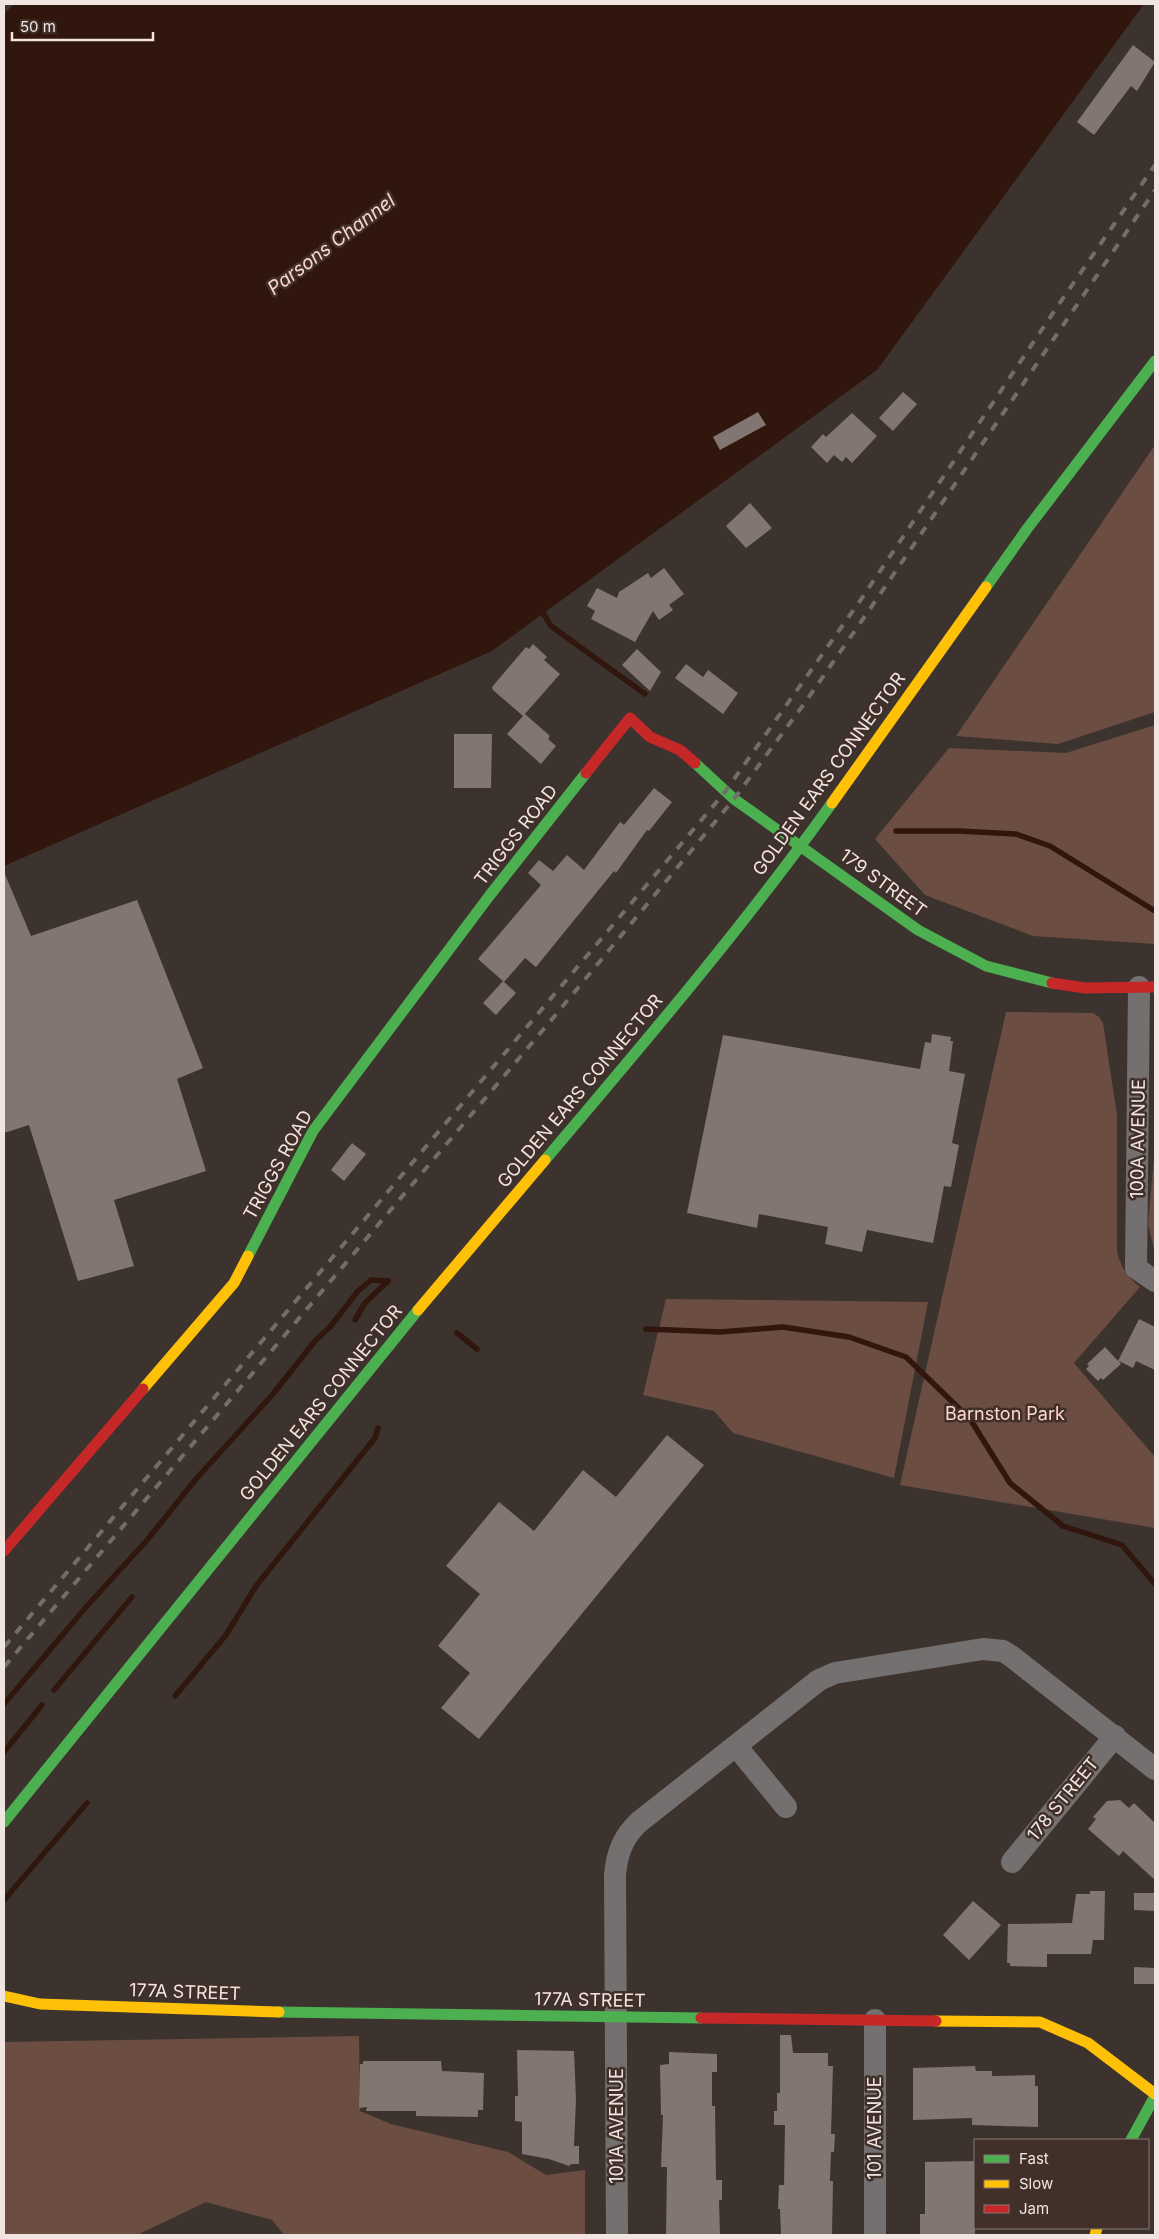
<svg xmlns="http://www.w3.org/2000/svg" width="1159" height="2239" viewBox="0 0 1159 2239" font-family="Inter,sans-serif">
<style>
.green{fill:#6b4d41}
.water{fill:#30160c}
.lines{fill:none;stroke-linecap:round;stroke-linejoin:round}
.stream{stroke:#30160c;stroke-width:5.5}
.building{fill:#817671}
.street{stroke:#74706f;stroke-width:22}
.fast{stroke:#4caf50;stroke-width:11}
.slow{stroke:#ffc107;stroke-width:11}
.jam{stroke:#c62828;stroke-width:11}
.rail{stroke:#726c6a;stroke-width:4;stroke-dasharray:9 9;stroke-linecap:butt}
.labels{text-anchor:middle;stroke-width:5;stroke-linejoin:round;paint-order:stroke}
.street-label{font-size:18px;fill:#f0e5e1;stroke:#41302a}
.park-label{font-size:18px;fill:#fed7c8;stroke:#41302a}
.water-label{font-size:19px;font-style:italic;fill:#fcd6c7;stroke:#41302a}
</style>
<rect width="100%" height="100%" fill="#3c332f"/>
<g class="green">
<path d="M1155,445V712L1058,744L956,736Z"/>
<path d="M1155,725V944L1033,936L925,895L875,839L949,748L1066,753Z"/>
<path d="M1006,1012L1093,1013L1099,1017L1103,1023L1117,1115V1252C1121,1268 1128,1277 1140,1287L1074,1363L1155,1457V1528L900,1485Z"/>
<path d="M1155,1146V1254L1148,1224Z"/>
<path d="M666,1299L928,1302L894,1478L733,1433L714,1411L643,1395Z"/>
<path d="M359,2036L360,2111L391,2124L508,2152L546,2175L585,2170V2235H284L272,2220L206,2202L137,2235H4V2042Z"/>
</g>
<path class="water" d="M14,4H1144L877,370L492,651L4,866V14Z"/>
<g class="lines">
<g class="stream">
<path d="M540,608L551,626L645,694"/>
<path d="M896,831H959L1016,834L1050,846L1155,911"/>
<path d="M355,1320L365,1303L388,1281"/>
<path d="M646,1329L720,1332L783,1327L849,1337L906,1357L970,1419L1010,1483L1063,1526L1122,1545L1155,1584"/>
<path d="M457,1333L477,1349"/>
<path d="M54,1690L132,1597"/>
<path d="M175,1696L226,1635L256,1586L375,1438L378,1428"/>
<path d="M4,1704L87,1606L148,1539L196,1479L273,1394L315,1341L330,1327L358,1291L371,1280L388,1281"/>
<path d="M4,1752L42,1705"/>
<path d="M4,1900L87,1803"/>
</g>
</g>
<g class="building">
<path d="M1133,45L1155,62L1137,91L1131,86L1094,135L1077,122Z"/>
<path d="M903,392L917,404L893,431L879,418Z"/>
<path d="M758,412L766,425L720,450L713,437Z"/>
<path d="M852,413L877,436L852,463L846,457L842,462L834,455L827,463L811,447L823,434L826,437Z"/>
<path d="M750,503L772,528L746,548L726,526Z"/>
<path d="M664,568L684,594L669,605L673,610L659,620L653,611L635,642L591,619L595,611L587,606L597,588L617,598L619,592L648,573L651,578Z"/>
<path d="M533,644L547,657L544,660L560,674L525,714L550,736L548,739L556,746L541,764L507,734L523,716L493,690L492,687L526,647L529,649Z"/>
<path d="M637,649L661,672L650,691L622,665Z"/>
<path d="M686,664L703,677L708,670L738,693L723,714L675,678Z"/>
<path d="M454,734H492L491,788H454Z"/>
<path d="M654,788L672,802L649,831L647,830L616,873L614,871L536,967L525,958L504,982L478,959L541,885L528,873L539,860L553,871L567,855L584,870L620,822L624,825Z"/>
<path d="M4,872L31,936L137,900L203,1068L177,1079L206,1171L114,1200L134,1266L78,1281L29,1125L4,1133Z"/>
<path d="M503,981L516,993L496,1015L483,1003Z"/>
<path d="M932,1034L951,1037L950,1041H953L949,1071L965,1074L952,1143L959,1145L951,1187L944,1186L933,1243L867,1230L862,1252L825,1244L828,1227L759,1214L757,1228L687,1213L723,1035L920,1069L925,1042L931,1043Z"/>
<path d="M352,1143L366,1154L344,1181L331,1170Z"/>
<path d="M1139,1319L1155,1327V1370L1136,1361L1133,1368L1119,1361L1121,1364L1103,1380L1101,1378L1098,1381L1086,1369L1089,1366L1087,1364L1105,1347L1118,1361Z"/>
<path d="M667,1435L704,1465L479,1739L441,1708L470,1673L438,1646L480,1594L446,1566L499,1502L534,1531L583,1470L616,1497Z"/>
<path d="M1120,1800L1129,1808L1134,1803L1155,1823V1880L1123,1851L1119,1856L1088,1829L1096,1819L1093,1817L1107,1801Z"/>
<path d="M1090,1891H1105L1104,1940H1093L1091,1954H1047V1967L1010,1966V1963H1007L1008,1924L1072,1923L1076,1894H1090Z"/>
<path d="M1134,1893H1155V1911L1134,1910Z"/>
<path d="M973,1901L1001,1925L969,1960L943,1935Z"/>
<path d="M1134,1967L1155,1968V1984H1134Z"/>
<path d="M780,2035H791L793,2053H828V2066H833L831,2134H835L834,2152H831L830,2181H833L832,2235H781L780,2209H778L779,2185H784L785,2125H774V2111H777V2093H780Z"/>
<path d="M517,2050L574,2051L576,2099L574,2146H579V2164H571L569,2166L549,2159L522,2154V2122L515,2121V2096H518Z"/>
<path d="M669,2052L717,2054V2072H712V2106H715L716,2180H722V2200H719L720,2235H666L667,2167H661L663,2115H661L660,2065L669,2064Z"/>
<path d="M363,2061H441L442,2071L484,2073L483,2110H478V2117L416,2116V2111H366L367,2107L359,2108L360,2064H363Z"/>
<path d="M975,2066L976,2071H992V2076L1035,2075V2086H1038V2127L972,2125V2118L913,2120V2068Z"/>
<path d="M975,2161V2235H920V2214H925V2162Z"/>
</g>
<g class="lines">
<g class="street">
<path d="M1139,987L1136,1268L1155,1281"/>
<path d="M736,1746L786,1807"/>
<path d="M1012,1862L1115,1736"/>
<path d="M875,2020V2235"/>
<path d="M617,2235L615,1875C617,1853 623,1837 639,1822L819,1680L835,1673L983,1649L1003,1651L1011,1656L1155,1769"/>
</g>
<g class="fast">
<path d="M986,587L1027,529L1155,361"/>
<path d="M695,763L734,799L918,930L986,966L1052,983"/>
<path d="M545,1160C644,1043 743,927 832,803"/>
<path d="M248,1256L313,1131L490,895L586,773"/>
<path d="M4,1822L418,1310"/>
<path d="M279,2012L701,2018"/>
<path d="M1131,2140L1155,2096"/>
</g>
<g class="slow">
<path d="M832,803L986,587"/>
<path d="M418,1310L545,1160"/>
<path d="M143,1389L234,1283L248,1256"/>
<path d="M4,1996L40,2004L279,2012"/>
<path d="M936,2021L1040,2022L1088,2043L1155,2094"/>
<path d="M1095,2235L1097,2228"/>
</g>
<g class="jam">
<path d="M586,773L630,718L650,737L680,750L695,763"/>
<path d="M1052,983L1085,988L1155,987"/>
<path d="M4,1551L143,1389"/>
<path d="M701,2018L936,2021"/>
</g>
<g class="rail">
<path d="M4,1647L725,792L862,598L1057,307L1155,165"/>
<path d="M4,1667L548,1024L734,799L804,704L872,606L1155,190"/>
</g>
</g>
<g class="labels">
<g class="street-label">
<text transform="translate(829 774) rotate(-54)" y="6">GOLDEN EARS CONNECTOR</text>
<text transform="translate(516 835) rotate(-52)" y="6">TRIGGS ROAD</text>
<text transform="translate(883 883) rotate(36)" y="6">179 STREET</text>
<text transform="translate(580 1091) rotate(-50)" y="6">GOLDEN EARS CONNECTOR</text>
<text transform="translate(1138 1139) rotate(-89)" y="6">100A AVENUE</text>
<text transform="translate(278 1165) rotate(-61)" y="6">TRIGGS ROAD</text>
<text transform="translate(321 1403) rotate(-51)" y="6">GOLDEN EARS CONNECTOR</text>
<text transform="translate(1063 1799) rotate(-51)" y="6">178 STREET</text>
<text transform="translate(185 1992) rotate(2)" y="6">177A STREET</text>
<text transform="translate(590 2000) rotate(1)" y="6">177A STREET</text>
<text transform="translate(617 2126) rotate(-90)" y="6">101A AVENUE</text>
<text transform="translate(875 2128) rotate(-90)" y="6">101 AVENUE</text>
</g>
<g class="park-label">
<text x="1005" y="1420">Barnston Park</text>
</g>
<g class="water-label">
<text transform="translate(331 244) rotate(-37)" y="7">Parsons Channel</text>
</g>
</g>
<rect width="1159" height="2239" fill="none" stroke="#f0e5e1" stroke-width="10"/>
<rect x="974" y="2139" width="175" height="90" fill="#41302a" stroke="#877873"/>
<rect x="984" y="2155" width="25" height="8" fill="#4caf50" stroke="#877873"/>
<text x="1019" y="2164" font-size="15" fill="#f0e5e1">Fast</text>
<rect x="984" y="2180" width="25" height="8" fill="#ffc107" stroke="#877873"/>
<text x="1019" y="2189" font-size="15" fill="#f0e5e1">Slow</text>
<rect x="984" y="2205" width="25" height="8" fill="#c62828" stroke="#877873"/>
<text x="1019" y="2214" font-size="15" fill="#f0e5e1">Jam</text>
<path d="M12 32v8h141v-8" fill="none" stroke="#f0e5e1" stroke-width="2.5"/>
<text x="20" y="32" font-size="15" fill="#f0e5e1" stroke="#41302a" stroke-width="4" paint-order="stroke">50 m</text>
</svg>
